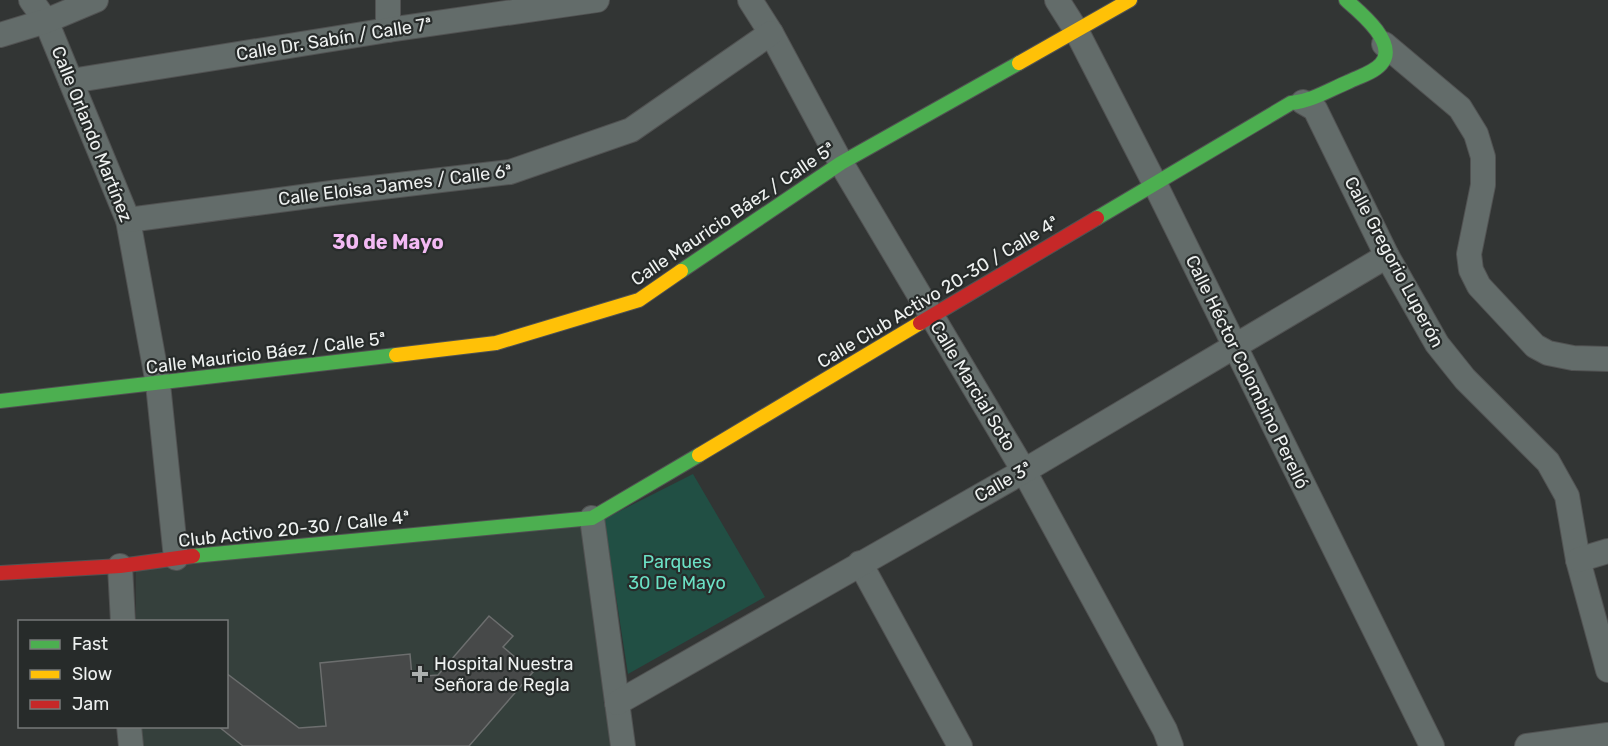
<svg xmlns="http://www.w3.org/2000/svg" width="1608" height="746" viewBox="0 0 1608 746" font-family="Rubik,sans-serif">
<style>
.built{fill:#35403c}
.green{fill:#214f44}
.building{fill:#474949;stroke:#6c6e6e;stroke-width:1.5}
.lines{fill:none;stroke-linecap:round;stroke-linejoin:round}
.street-casing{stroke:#515252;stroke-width:26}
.fast-casing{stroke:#515252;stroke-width:16}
.slow-casing{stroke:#515252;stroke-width:16}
.jam-casing{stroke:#515252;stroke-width:16}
.street{stroke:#636c6a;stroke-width:24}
.fast{stroke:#4caf50;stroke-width:14}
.slow{stroke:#ffc107;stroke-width:14}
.jam{stroke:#c62828;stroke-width:14}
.poi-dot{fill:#acafae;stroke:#272b2a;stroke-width:2}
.labels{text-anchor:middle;stroke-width:4.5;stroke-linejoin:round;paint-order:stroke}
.street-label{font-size:18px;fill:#eef1f0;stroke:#272b2a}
.park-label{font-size:18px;fill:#6be1c5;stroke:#272b2a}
.poi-label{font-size:18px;fill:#eef1f0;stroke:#272b2a;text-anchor:start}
.neighbourhood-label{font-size:20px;font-weight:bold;fill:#f3baf4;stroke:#272b2a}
</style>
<rect width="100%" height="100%" fill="#323534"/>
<path class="built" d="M592,518L623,746H140L138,727L226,726V622H136V564Z"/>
<path class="green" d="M693,474L765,597L628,674L604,519Z"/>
<path class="building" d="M489,616L513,636L503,647L533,672L469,746H243L218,726H226V673L299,728L326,726L320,663L410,654L412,677L438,675Z"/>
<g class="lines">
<defs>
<g id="street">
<path d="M31,0L46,21L128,220L158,384L176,558"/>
<path d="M388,0V30"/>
<path d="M750,0L771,33L841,163L1024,471L1165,730L1171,746"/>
<path d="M1057,0L1076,30L1155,184L1432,746"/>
<path d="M0,35L46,21L96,0"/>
<path d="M1384,44L1460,108L1476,134L1483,157V185L1469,254L1471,270L1479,286L1535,346L1548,353L1573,358L1608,359"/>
<path d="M71,81L388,30L597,0"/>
<path d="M1303,102L1315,109L1387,256L1437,344L1465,379L1548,462L1567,496L1578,560L1608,670"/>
<path d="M128,220L339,192L510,172L631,130L771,33"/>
<path d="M592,518L623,746"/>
<path d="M1578,560L1608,551"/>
<path d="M860,563L960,746"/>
<path d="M120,566L123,622"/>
<path d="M617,703L1024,471L1387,256"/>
<path d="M129,726L131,746"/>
<path d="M1527,746L1608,735"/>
</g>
<g id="fast">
<path d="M1097,218L1291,103C1312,101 1329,90 1348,82C1358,77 1373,73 1381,64C1399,44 1360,12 1346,0"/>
<path d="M681,271L841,163L1019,63"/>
<path d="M0,401L396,355"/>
<path d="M193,556L592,518L699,455"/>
</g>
<g id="slow">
<path d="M1019,63L1130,0"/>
<path d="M396,355L496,343L639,300L681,271"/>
<path d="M699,455L920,323"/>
</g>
<g id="jam">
<path d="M920,323L1097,218"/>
<path d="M0,573L120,566L193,556"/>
</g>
</defs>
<use href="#street" class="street-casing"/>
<use href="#fast" class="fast-casing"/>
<use href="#slow" class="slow-casing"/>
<use href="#jam" class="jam-casing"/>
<use href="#street" class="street"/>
<use href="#fast" class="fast"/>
<use href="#slow" class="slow"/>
<use href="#jam" class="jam"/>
</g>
<path class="poi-dot" d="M417 665h6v6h6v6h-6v6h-6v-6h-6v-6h6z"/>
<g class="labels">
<g class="street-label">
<text transform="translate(334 39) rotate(-9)" y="6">Calle Dr. Sabín / Calle 7ª</text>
<text transform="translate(92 134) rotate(68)" y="6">Calle Orlando Martínez</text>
<text transform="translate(395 185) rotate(-7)" y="6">Calle Eloisa James / Calle 6ª</text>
<text transform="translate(733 214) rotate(-34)" y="6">Calle Mauricio Báez / Calle 5ª</text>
<text transform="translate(1394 262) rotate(62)" y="6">Calle Gregorio Luperón</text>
<text transform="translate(938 292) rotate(-31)" y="6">Calle Club Activo 20-30 / Calle 4ª</text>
<text transform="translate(266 353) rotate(-7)" y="6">Calle Mauricio Báez / Calle 5ª</text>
<text transform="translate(1247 372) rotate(64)" y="6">Calle Héctor Colombino Perelló</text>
<text transform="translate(973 386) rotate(59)" y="6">Calle Marcial Soto</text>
<text transform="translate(1003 482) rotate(-30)" y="6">Calle 3ª</text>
<text transform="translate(294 529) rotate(-6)" y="6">Club Activo 20-30 / Calle 4ª</text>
</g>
<g class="park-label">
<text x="677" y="568">Parques<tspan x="677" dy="21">30 De Mayo</tspan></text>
</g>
<g class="poi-label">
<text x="434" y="670">Hospital Nuestra<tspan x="434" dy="21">Señora de Regla</tspan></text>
</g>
<g class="neighbourhood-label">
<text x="388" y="249">30 de Mayo</text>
</g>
</g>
<rect x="18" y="620" width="210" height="108" fill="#272b2a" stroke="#777a79" stroke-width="1.5"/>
<rect x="30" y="640" width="30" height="9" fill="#4caf50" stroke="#777a79" stroke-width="1.5"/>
<text x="72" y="650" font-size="18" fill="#eef1f0">Fast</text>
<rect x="30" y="670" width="30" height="9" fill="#ffc107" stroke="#777a79" stroke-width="1.5"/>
<text x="72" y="680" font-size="18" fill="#eef1f0">Slow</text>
<rect x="30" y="700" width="30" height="9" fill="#c62828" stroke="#777a79" stroke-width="1.5"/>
<text x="72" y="710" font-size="18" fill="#eef1f0">Jam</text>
</svg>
